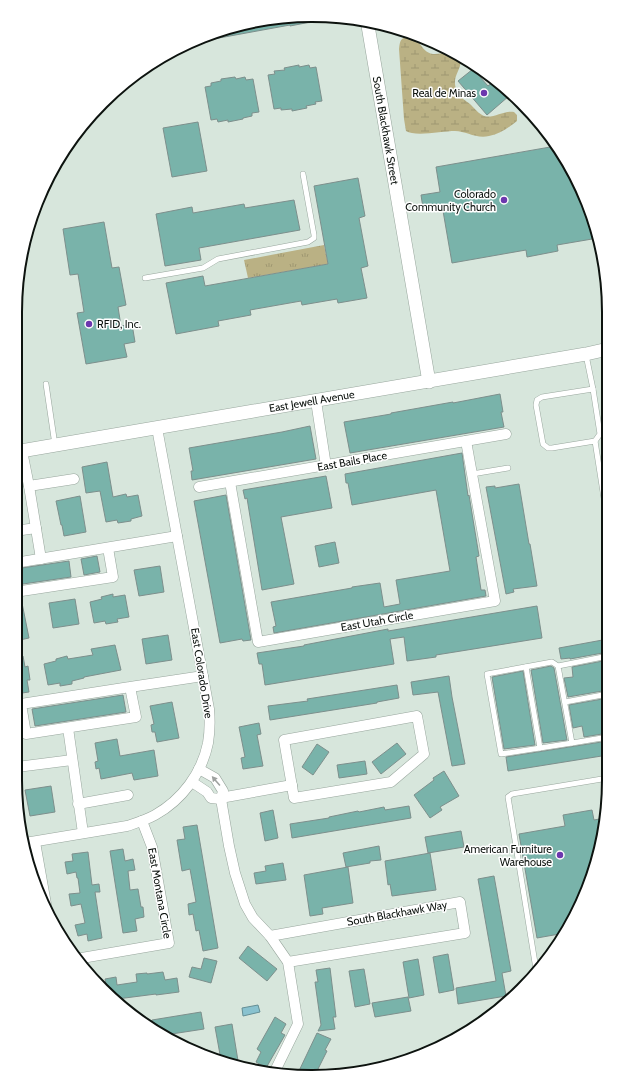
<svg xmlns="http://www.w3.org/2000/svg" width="624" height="1092" viewBox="0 0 624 1092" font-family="Cabin,sans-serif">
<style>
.wetland{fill:url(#wetland-marsh)}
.park{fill:url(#park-tufts)}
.water{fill:#89c2cf;stroke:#648e95}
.building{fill:#79b3aa;stroke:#7d8f8c}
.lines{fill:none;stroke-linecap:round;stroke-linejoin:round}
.service-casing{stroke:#98a69d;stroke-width:6}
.minor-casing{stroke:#98a69d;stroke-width:11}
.tertiary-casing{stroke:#98a69d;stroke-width:14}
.service{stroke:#fff;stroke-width:5}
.minor{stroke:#fff;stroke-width:10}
.tertiary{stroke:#fff;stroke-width:13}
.oneway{fill:#9ea19f}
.poi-dot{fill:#6c37ae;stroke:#fff;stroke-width:1.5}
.labels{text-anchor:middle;stroke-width:3;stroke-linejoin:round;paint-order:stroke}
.poi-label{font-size:11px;fill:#0d130f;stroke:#fff;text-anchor:end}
.street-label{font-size:11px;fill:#0d130f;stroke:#fff}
.rim{fill:none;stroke:#0d130f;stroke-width:2}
</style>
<defs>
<pattern id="wetland-marsh" width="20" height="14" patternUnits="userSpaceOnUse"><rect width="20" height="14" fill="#bab184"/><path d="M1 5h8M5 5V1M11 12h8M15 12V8" fill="none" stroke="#9f9771"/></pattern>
<pattern id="park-tufts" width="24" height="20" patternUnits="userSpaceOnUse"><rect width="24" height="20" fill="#bab184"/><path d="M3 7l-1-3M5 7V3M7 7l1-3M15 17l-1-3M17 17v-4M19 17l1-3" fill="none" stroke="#9f9771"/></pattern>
</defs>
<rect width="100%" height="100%" fill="#d7e6dc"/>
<path class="wetland" d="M409,36C412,38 416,40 419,43C423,48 426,53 433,54C441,55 453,48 459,57C466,68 447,77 459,94C461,98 466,101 470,104C474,108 479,114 484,116C493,119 504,110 514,112L517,115V121C508,128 500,134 489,136C476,139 466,131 455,131C443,131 415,137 406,131L404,119L399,49C400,41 400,38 409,36Z"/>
<path class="park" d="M324,245L328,264L248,278L244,260Z"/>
<path class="water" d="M258,1005L260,1012L243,1016L242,1008Z"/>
<g class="building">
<path d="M312,15L326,16V19L290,26V25L208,40L207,35L254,21Z"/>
<path d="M299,65V67L309,65L310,68L316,67L322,101L315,102L316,104L306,106L307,108L292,111V109L281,110V108L274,109L268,75L275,74L274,71L285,70L284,68Z"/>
<path d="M473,69L488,86L495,80L509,96L487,115L458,81Z"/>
<path d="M235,77L236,79L245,77L246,80L253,79L259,112L252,113V116L243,118V119L228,122V120L218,122L217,119L211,120L205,87L211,86V83L221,81V79Z"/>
<path d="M198,122L207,171L172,177L163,128Z"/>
<path d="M556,146L569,163L593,217L598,238L557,245L558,251L527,257L526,250L452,263L442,205L423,208L421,195L440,192L436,167Z"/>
<path d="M358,178L365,216L359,218L368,266L361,268L367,298L338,303L337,299L302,305L301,301L250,310L251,315L218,321L219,326L176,334L166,283L203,276L205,286L328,264L314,186Z"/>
<path d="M294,200L300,230L199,248L201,260L165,266L156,214L192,207L193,213L244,204L245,208Z"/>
<path d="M104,222L112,268L119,267L126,305L118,307L121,326L132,324L135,342L124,344L127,357L86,364L77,313L84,312L78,274L70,275L63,229Z"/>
<path d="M500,394L503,412H501L504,427L350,453L344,422L391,414V413L453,402V403Z"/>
<path d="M310,426L316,459L192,480L191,471H193L189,448L282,432Z"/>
<path d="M462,453L468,496L469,495L479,556L476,557L481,590H485L486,596L274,633L273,627L276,626L271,602L352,588V587L380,583L384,607L400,604L396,580L450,571L436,490L352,505L348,483H346L345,474Z"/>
<path d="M107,462L113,497L126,494L127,497L138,495L142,516L131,519V521L118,523L117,520L106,522L100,491L86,493L82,467Z"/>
<path d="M326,476L332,508L281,517L294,584L262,590L247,498L245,499L243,490Z"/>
<path d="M519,484L529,544H530L537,586L513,589L514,592L506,594L486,487L495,486V488Z"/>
<path d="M226,495L251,640L243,641L242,639L220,643L194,501Z"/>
<path d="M80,496L86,532L64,536L62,525H61L56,501Z"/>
<path d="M335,542L339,563L319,567L315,546Z"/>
<path d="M97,556L100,572L84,575L81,559Z"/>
<path d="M69,561L71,577L16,585L15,569Z"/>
<path d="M160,566L164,592L139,596L134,570Z"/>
<path d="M113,594V597L125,595L129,617L117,619L118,622L106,624L105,621L94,623L90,602L102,599L101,597Z"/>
<path d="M75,599L79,624L53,628L49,603Z"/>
<path d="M22,603L29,638L15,641V605Z"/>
<path d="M537,606L542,638L436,655V657L407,661L404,637L390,639L394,664L265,685L262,664H259L257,653L304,646V645L388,629V631Z"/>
<path d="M168,635L172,660L146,664L142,639Z"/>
<path d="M608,639V652L570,659V658L561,659L559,648Z"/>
<path d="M115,645L121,670L84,677V678L72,681V684L60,686V683L48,685L44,664L56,661V659L67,656L68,659L93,655L91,649Z"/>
<path d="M23,656L25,667L28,666L30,680H27L29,692L15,694V657Z"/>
<path d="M608,660V690L568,697L564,678L573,677L572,667Z"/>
<path d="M551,666L554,668L567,740L543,743L531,670Z"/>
<path d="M523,671L535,745L504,749L492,677Z"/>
<path d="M449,676L452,697L465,764L452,766L438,692L413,695L411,682Z"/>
<path d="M397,685L399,698L377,702V703L270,720L268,706L308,701L307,699Z"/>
<path d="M123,695L126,712L35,726L32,709Z"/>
<path d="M608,698V733L584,737L582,726L573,728L569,705Z"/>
<path d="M172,702L179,738L157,742L155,732H152L151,725L154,724L150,706Z"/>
<path d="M259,723L261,734L257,735L263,766L243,769L241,758L245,757L239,727Z"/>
<path d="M117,739L120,756L154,750L158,776L134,780L132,773L101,779L99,768L96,769L95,762L98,761L95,743Z"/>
<path d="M608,741V755L508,771L506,757Z"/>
<path d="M397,743L406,754L381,774L372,762Z"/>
<path d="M317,744L329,752L313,775L302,767Z"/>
<path d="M365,761L367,774L339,778L337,765Z"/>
<path d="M444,771L459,796L440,807L442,810L430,818L414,795L434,780L433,778Z"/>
<path d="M51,786L55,812L30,816L25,790Z"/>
<path d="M409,806L411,818L292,838L290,824L329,818V817L358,811L359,812L384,807L385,810Z"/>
<path d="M273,810L278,838L265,841L260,813Z"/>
<path d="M592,810L594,820L605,818L593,875L565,933L537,938L519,834L565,826L563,815Z"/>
<path d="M197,825L218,948L203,951L199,930L196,931L193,914L189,915L188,904L196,902L190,869L182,871L177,840L185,839L183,827Z"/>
<path d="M461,831L464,847L428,853L425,837Z"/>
<path d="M379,846L381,860L370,861V863L346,867L343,853Z"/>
<path d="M123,849L125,861L133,859L135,870L128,871L130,890L138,889L141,907H143L144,917L135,919L137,931L123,933L110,851Z"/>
<path d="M88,852L92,885L99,884L100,892H95L102,938L88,941L87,934L78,936L75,925L85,923L81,904L71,906L69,894L80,893L78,878H77L76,872L67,874L65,862L73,861L72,854Z"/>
<path d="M430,853L436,890L392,896L390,884L388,885L385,861Z"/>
<path d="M283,863L286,880L256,884L254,873L266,871L265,866Z"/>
<path d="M348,867L353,903L322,908L323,914L310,916L304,875Z"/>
<path d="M494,876L511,971L502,973L506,996L458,1004L456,988L496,981L478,879Z"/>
<path d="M248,946L277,969L267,981L239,958Z"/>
<path d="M448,954L454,990L439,993L433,957Z"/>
<path d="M204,958L217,961L211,983L189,977L192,967L201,969Z"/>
<path d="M418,959L424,995L409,998L403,962Z"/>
<path d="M330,968L336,1017H333L335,1029L318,1031L321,1025L315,982H318L316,970Z"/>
<path d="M364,969L370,1004L355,1007L349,971Z"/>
<path d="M163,972L165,980L177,978L179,992L156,995V994L117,999L107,989L105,979L116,977L117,985L137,982L136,974L147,973V974Z"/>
<path d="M408,997L411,1011L375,1017L372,1003Z"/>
<path d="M201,1012L204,1029L165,1035L147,1027L142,1023L152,1021V1020Z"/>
<path d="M275,1017L286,1024L281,1033L285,1035L266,1068L256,1062L261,1052L257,1049Z"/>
<path d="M232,1024L239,1067H235L221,1060L215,1027Z"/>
<path d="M317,1033L331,1039L325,1050L327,1051L315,1075L298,1073Z"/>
</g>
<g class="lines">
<defs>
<g id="service">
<path d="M145,278L203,268L218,259L308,242L314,238V235L303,174"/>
<path d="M586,355L593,389L600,434L595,441L608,524"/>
<path d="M46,384L55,445"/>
<path d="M593,389L542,397L537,400L536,405L543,444L548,448H552L595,441"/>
<path d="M472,474L508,468"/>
<path d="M608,656L558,666L572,743L608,737"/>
<path d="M558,666L552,662L487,674L501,754L572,743"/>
<path d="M526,667L540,748"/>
<path d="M565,702L608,694"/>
<path d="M536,969L508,797L512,794L608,778"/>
</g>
<g id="minor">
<path d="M316,401L326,466"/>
<path d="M22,451L29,486"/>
<path d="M230,482L258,642L495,601L466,441"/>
<path d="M199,487L506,434"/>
<path d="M15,531L36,528"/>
<path d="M41,559L29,486L74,479"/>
<path d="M15,563L177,536"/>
<path d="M15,592L113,577L108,548"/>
<path d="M130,687L21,704L26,734L136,717L130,687L203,676"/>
<path d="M417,716L424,754L391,782L294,798L284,740Z"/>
<path d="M68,728L83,833"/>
<path d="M17,767L72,760"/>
<path d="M199,769L215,778L223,791L221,799L229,846L235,873L245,904L253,918L270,936L288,962L298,1024L275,1071"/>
<path d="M192,782L207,792L211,798L221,799L226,797L292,785"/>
<path d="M78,804L128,795"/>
<path d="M35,842L46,904"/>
<path d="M25,843L127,826C136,823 146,820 155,815C182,800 202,773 208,743C210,731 210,720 209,709L157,428"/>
<path d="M270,936L460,902L465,933L288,962"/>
<path d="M76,959L169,943L152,847L142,821"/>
</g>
<g id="tertiary">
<path id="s1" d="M367,20L429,382"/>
<path id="s2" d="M15,452L586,354L608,349"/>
</g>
</defs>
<use href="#service" class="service-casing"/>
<use href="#minor" class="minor-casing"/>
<use href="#tertiary" class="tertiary-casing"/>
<use href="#service" class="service"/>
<use href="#minor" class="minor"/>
<use href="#tertiary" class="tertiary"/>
</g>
<defs><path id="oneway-solid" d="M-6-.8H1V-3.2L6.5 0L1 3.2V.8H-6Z"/></defs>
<use class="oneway" href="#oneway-solid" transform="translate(216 781) rotate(-131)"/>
<g class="poi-dot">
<circle cx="484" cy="93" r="4"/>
<circle cx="504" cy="200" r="4"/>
<circle cx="89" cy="324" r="4"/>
<circle cx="560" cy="855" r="4"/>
</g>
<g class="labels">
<g class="poi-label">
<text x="476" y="97">Real de Minas</text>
<text x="496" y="198">Colorado<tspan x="496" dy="13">Community Church</tspan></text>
<text x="97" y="328" text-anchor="start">RFID, Inc.</text>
<text x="552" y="853">American Furniture<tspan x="552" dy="13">Warehouse</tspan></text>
</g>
<g class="street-label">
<text dy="4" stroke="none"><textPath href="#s1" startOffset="112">South Blackhawk Street</textPath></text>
<text dy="4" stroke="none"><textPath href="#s2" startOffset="301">East Jewell Avenue</textPath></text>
<text transform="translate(352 461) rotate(-10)" y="4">East Bails Place</text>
<text transform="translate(377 621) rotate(-10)" y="4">East Utah Circle</text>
<text transform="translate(202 673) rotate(81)" y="4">East Colorado Drive</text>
<text transform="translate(160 893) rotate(80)" y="4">East Montana Circle</text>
<text transform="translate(397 913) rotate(-10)" y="4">South Blackhawk Way</text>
</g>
</g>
<path d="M0 0H624V1092H0ZM312 22H312A290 290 0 0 1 602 312V780A290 290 0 0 1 312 1070H312A290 290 0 0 1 22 780V312A290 290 0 0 1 312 22Z" fill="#fff" fill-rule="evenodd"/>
<path class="rim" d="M312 22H312A290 290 0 0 1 602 312V780A290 290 0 0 1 312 1070H312A290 290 0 0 1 22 780V312A290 290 0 0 1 312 22Z"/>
</svg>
